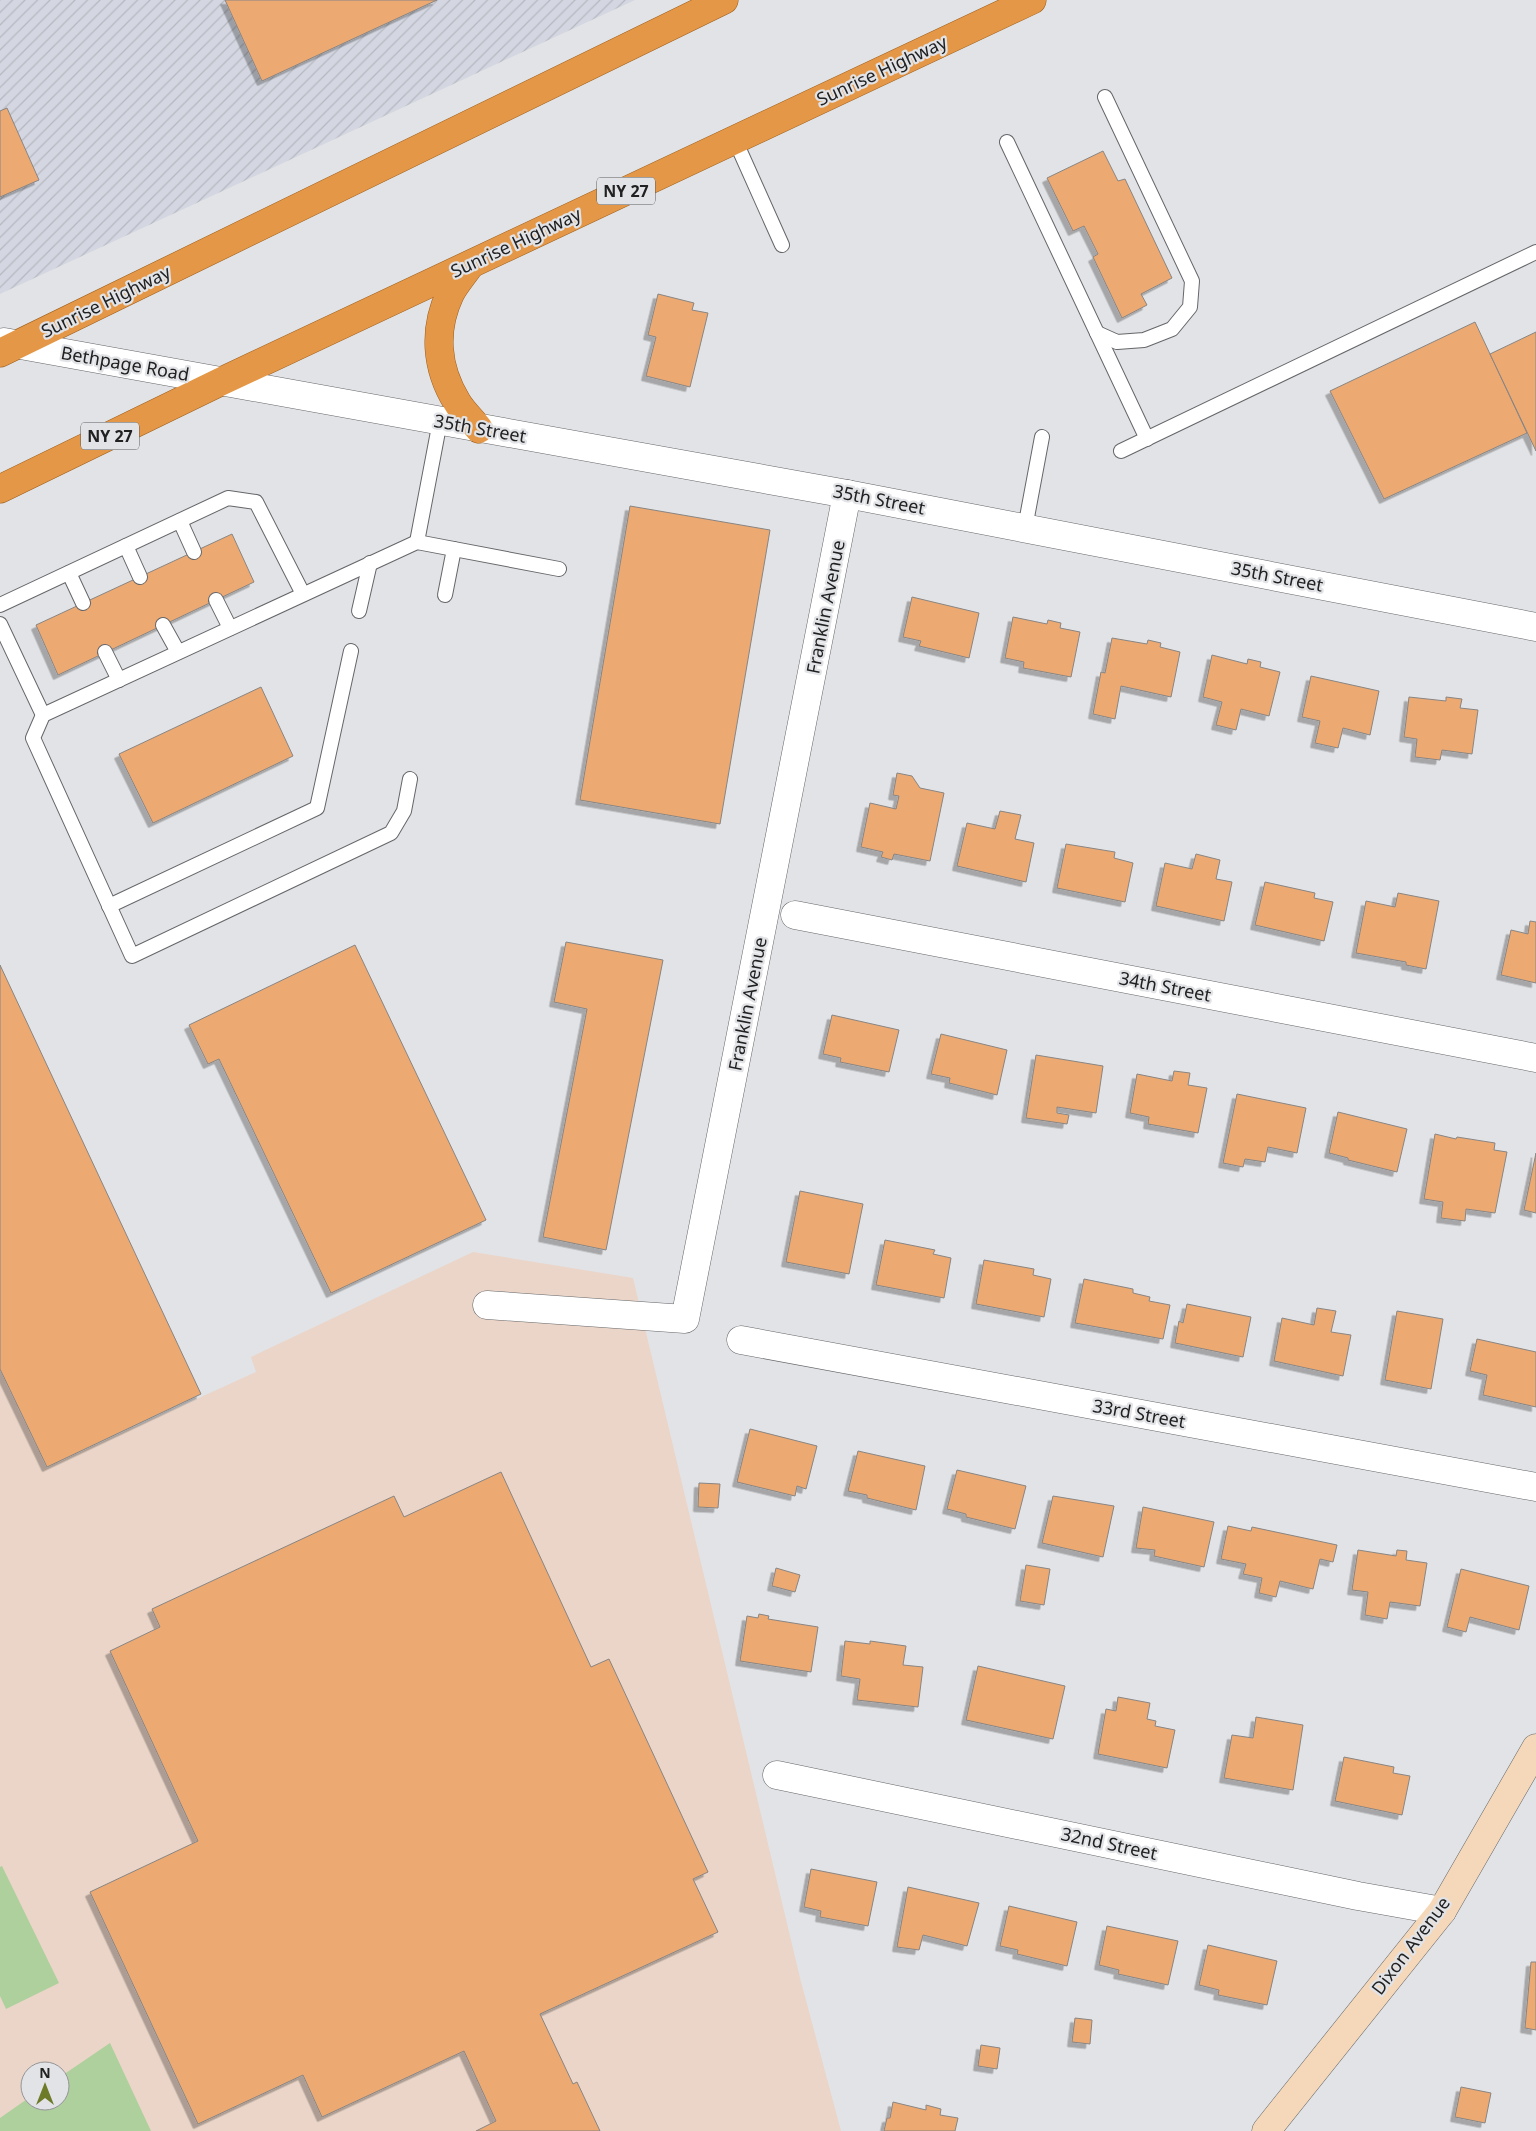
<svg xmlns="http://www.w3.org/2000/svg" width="1536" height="2131" viewBox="0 0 1536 2131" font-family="'Noto Sans',sans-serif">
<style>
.industrial{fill:url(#industrial-furrows)}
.education{fill:#ead5c8;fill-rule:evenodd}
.garden{fill:#aed09d}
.building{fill:#eda972;stroke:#888583;filter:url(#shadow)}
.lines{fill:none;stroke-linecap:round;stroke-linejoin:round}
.service-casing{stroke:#656669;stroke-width:16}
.minor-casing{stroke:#656669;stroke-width:29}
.tertiary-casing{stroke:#656669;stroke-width:29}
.secondary-casing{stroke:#656669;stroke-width:29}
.trunk-casing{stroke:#9b5d1c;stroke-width:29}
.service{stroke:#fff;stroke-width:14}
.minor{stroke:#fff;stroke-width:28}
.tertiary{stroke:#fff;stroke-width:28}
.secondary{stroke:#f5d8ba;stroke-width:28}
.trunk{stroke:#e49746;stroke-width:28}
.labels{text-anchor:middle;stroke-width:4.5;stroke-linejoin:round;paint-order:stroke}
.shield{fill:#e2e3e6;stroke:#5b5b5d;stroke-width:1}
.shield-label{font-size:16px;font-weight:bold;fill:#212122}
.street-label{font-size:18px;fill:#212122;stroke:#e2e3e6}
</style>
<defs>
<pattern id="industrial-furrows" width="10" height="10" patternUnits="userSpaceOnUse" patternTransform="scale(1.25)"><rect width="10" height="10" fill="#d4d7e1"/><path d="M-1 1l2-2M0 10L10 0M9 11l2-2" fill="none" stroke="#b6b8c1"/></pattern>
<filter id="shadow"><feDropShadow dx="-4.5" dy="4.5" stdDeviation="0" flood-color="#0004"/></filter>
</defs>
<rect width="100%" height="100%" fill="#e2e3e6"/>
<path class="industrial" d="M0,0H635L0,294Z"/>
<path class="education" d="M473,1252L633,1278L800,1978L841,2131H0V1369L47,1467L256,1372L251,1357ZM30,2071H60V2101H30Z"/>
<g class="garden">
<path d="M2,1866L59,1983L6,2009L0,1996V1867Z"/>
<path d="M110,2043L151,2131H0V2118L30,2097V2101H60V2077Z"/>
</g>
<g class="building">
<path d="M225,0H437L262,81Z"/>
<path d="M7,108L39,180L0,197V111Z"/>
<path d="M1103,151L1118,181L1125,179L1172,278L1141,294L1147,305L1122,318L1093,257L1098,254L1084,226L1073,231L1047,178Z"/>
<path d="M658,294L694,303L692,310L708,313L690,387L646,376L656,337L648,335Z"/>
<path d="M1475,322L1527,433L1384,499L1330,391Z"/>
<path d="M1536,332V451L1490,354Z"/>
<path d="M630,506L770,530L720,824L580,800Z"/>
<path d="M232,534L254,582L58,675L36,625Z"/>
<path d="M912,597L979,613L969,658L919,646L921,641L903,637Z"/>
<path d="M1013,617L1047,624L1048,620L1061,623L1060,628L1080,632L1071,677L1023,668L1024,662L1005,658Z"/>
<path d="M1112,638L1147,644L1148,640L1161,643L1160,647L1180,652L1171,697L1121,686L1115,719L1093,714L1101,672L1105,673Z"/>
<path d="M1212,655L1247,664L1248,659L1261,662L1260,667L1280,672L1269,716L1241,709L1236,730L1216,725L1222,702L1203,697Z"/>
<path d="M1311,676L1379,691L1370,735L1343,728L1338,748L1315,743L1320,721L1302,717Z"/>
<path d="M261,687L293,756L153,823L119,754Z"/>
<path d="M1409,697L1446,701V697L1462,699L1460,708L1478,710L1472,754L1442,750L1440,760L1415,757L1417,739L1404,737Z"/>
<path d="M897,773L912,776L920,788L944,793L930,861L894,854L892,860L881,857L883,852L861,847L870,803L896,809L899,796L893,795Z"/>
<path d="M1000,811L1021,815L1015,839L1034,843L1026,882L957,866L967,823L995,829Z"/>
<path d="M1066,844L1115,852L1114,858L1133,863L1125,902L1057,888Z"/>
<path d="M1196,854L1220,860L1216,879L1232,882L1224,921L1156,906L1165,863L1192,869Z"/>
<path d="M1265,882L1315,893L1314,898L1333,902L1324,941L1255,925Z"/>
<path d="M1398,893L1439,901L1426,969L1406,965V962L1356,953L1366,901L1395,907Z"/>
<path d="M1530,921L1536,922V983L1501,975L1511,930L1528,934Z"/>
<path d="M566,942L663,960L606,1250L543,1237L587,1009L554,1002Z"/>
<path d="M355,945L486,1220L331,1293L219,1059L208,1064L189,1025Z"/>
<path d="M0,965L201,1394L47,1467L0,1369Z"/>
<path d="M832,1015L899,1030L889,1072L840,1062L841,1058L823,1054Z"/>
<path d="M941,1034L1007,1050L997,1095L949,1083L950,1078L931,1074Z"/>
<path d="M1036,1055L1103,1066L1096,1113L1057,1107V1113L1069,1115L1067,1124L1026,1118Z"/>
<path d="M1174,1071L1190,1073L1188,1085L1207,1088L1198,1133L1148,1124L1149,1117L1130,1113L1137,1074L1172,1081Z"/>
<path d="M1237,1094L1306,1108L1297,1153L1268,1147L1265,1162L1245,1159L1243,1167L1223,1163Z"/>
<path d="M1338,1112L1407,1129L1397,1172L1348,1160V1158L1329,1153Z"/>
<path d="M1435,1134L1456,1139L1457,1137L1495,1143L1494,1150L1507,1152L1495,1213L1466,1209L1465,1221L1441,1218L1443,1202L1424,1199Z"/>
<path d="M1536,1153V1213L1524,1210Z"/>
<path d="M800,1191L863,1204L849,1274L786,1262Z"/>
<path d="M885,1240L935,1250L933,1254L951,1258L944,1298L876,1285Z"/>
<path d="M984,1260L1034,1269L1033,1275L1051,1279L1044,1317L976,1304Z"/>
<path d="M1084,1279L1133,1289V1293L1150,1297L1149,1301L1170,1305L1163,1339L1075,1323Z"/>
<path d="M1187,1304L1251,1317L1243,1357L1175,1343L1179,1321L1183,1323Z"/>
<path d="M1317,1308L1336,1311L1331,1332L1351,1335L1343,1376L1274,1361L1282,1318L1314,1325Z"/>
<path d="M1397,1311L1443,1319L1431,1389L1385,1380Z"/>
<path d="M1477,1339L1536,1352V1407L1483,1395L1487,1375L1470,1371Z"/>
<path d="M750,1429L817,1446L806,1489L797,1486L795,1496L737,1482Z"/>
<path d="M858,1451L925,1466L916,1510L867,1498V1495L848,1491Z"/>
<path d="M957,1470L1026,1486L1015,1529L966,1517V1514L947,1509Z"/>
<path d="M501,1472L591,1667L609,1659L708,1872L693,1879L718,1932L540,2014L573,2084L577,2082L600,2131H476L496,2121L464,2051L322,2117L303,2075L198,2124L90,1892L198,1841L110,1651L160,1627L152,1609L394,1496L404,1517Z"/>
<path d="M699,1483L720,1484L718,1508L698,1507Z"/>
<path d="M1053,1496L1114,1506L1103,1557L1042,1543Z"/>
<path d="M1143,1507L1214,1522L1204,1567L1154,1556L1155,1550L1136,1548Z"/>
<path d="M1228,1526L1251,1531L1252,1527L1337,1545L1333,1562L1320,1559L1313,1589L1280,1581L1276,1597L1259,1593L1262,1578L1243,1574L1246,1564L1221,1559Z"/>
<path d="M1358,1550L1396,1556L1397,1550L1407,1551L1406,1560L1427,1563L1420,1606L1390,1602L1387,1619L1365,1615L1368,1592L1352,1590Z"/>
<path d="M1026,1565L1050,1569L1044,1605L1020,1601Z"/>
<path d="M776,1568L800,1575L795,1592L772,1586Z"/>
<path d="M1461,1569L1529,1586L1519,1630L1470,1617L1466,1632L1447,1627Z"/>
<path d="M759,1614L769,1616L768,1619L818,1627L811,1672L740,1661L747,1616L758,1618Z"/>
<path d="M845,1641L870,1644V1641L906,1646L903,1665L923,1667L918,1707L857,1700L860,1679L841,1676Z"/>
<path d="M978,1666L1065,1686L1053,1739L966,1720Z"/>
<path d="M1118,1697L1150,1703L1147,1719L1156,1721L1155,1726L1175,1730L1167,1768L1098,1754L1106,1709L1116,1711Z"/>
<path d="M1256,1717L1303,1725L1293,1790L1224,1778L1232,1735L1253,1738Z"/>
<path d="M1344,1757L1394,1767L1393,1773L1410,1776L1402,1815L1335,1801Z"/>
<path d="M811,1869L877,1882L868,1926L820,1917L821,1911L804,1907Z"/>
<path d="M908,1887L979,1903L967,1946L923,1935L919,1950L897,1947Z"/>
<path d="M1009,1906L1077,1922L1067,1966L1017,1954L1018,1950L1000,1946Z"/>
<path d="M1107,1926L1178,1941L1168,1985L1118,1974L1119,1970L1099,1965Z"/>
<path d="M1208,1945L1277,1961L1267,2005L1218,1995L1219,1990L1199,1985Z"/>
<path d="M1531,1962H1536V2030L1525,2028Z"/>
<path d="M1075,2018L1092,2020L1090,2044L1072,2042Z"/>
<path d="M981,2045L1000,2048L997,2069L978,2066Z"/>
<path d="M1461,2087L1491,2093L1485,2123L1455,2117Z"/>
<path d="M893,2102L926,2110V2105L941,2109L940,2115L958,2118L955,2131H884L887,2118H890Z"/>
</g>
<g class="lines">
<defs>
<g id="service">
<path d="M735,140L782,245"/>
<path d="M1007,142L1147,439"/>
<path d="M1097,333L1117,342L1144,340L1172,329L1190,307L1192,281L1105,97"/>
<path d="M1121,451L1536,252"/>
<path d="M180,521L194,552"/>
<path d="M1025,528L1042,437"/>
<path d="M417,542L440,421"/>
<path d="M126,546L140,577"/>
<path d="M69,573L83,603"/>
<path d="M445,595L454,549"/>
<path d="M216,600L230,628"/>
<path d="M0,605L228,498L256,502L303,594"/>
<path d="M359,611L370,563"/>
<path d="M0,624L43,715"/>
<path d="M163,625L178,652"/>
<path d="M105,652L119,680"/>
<path d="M410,779L404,811L391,833L132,956L33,738L43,715L417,542L559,569"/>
<path d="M109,906L317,808L351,651"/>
</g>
<g id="minor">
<path d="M795,915L1536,1058"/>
<path d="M487,1305L685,1319L847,494"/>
<path d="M741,1340L1536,1487"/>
<path d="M777,1775L1358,1896L1442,1911"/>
</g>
<path id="tertiary" d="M4,342L847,494L1536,627"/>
<path id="secondary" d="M1266,2131L1442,1911L1536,1748"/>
<g id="trunk">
<path d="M470,265C464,274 455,284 450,294C433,330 436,368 457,402C462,411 472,420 479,429"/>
<path d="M0,353L724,0"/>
<path d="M0,489L220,382L1032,0"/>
</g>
</defs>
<use href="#service" class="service-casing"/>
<use href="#minor" class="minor-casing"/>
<use href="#tertiary" class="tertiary-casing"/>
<use href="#secondary" class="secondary-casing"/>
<use href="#trunk" class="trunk-casing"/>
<use href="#service" class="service"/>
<use href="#minor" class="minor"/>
<use href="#tertiary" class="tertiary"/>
<use href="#secondary" class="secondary"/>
<use href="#trunk" class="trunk"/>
</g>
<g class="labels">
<g class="shield">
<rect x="597" y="177.5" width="58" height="27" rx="4"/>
<rect x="81" y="422.5" width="58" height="27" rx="4"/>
</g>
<g class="shield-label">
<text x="626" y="197">NY 27</text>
<text x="110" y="442">NY 27</text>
</g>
<g class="street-label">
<text transform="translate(882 71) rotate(-25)" y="6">Sunrise Highway</text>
<text transform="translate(516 243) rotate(-25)" y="6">Sunrise Highway</text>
<text transform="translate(106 302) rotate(-26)" y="6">Sunrise Highway</text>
<text transform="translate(125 364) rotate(10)" y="6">Bethpage Road</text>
<text transform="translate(480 429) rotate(10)" y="6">35th Street</text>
<text transform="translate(879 500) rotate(11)" y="6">35th Street</text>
<text transform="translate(1277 577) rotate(11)" y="6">35th Street</text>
<text transform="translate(826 607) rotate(-79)" y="6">Franklin Avenue</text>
<text transform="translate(1165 987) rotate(11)" y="6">34th Street</text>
<text transform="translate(748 1004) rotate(-79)" y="6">Franklin Avenue</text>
<text transform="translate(1139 1414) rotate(10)" y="6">33rd Street</text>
<text transform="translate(1109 1844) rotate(12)" y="6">32nd Street</text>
<text transform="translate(1411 1946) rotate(-53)" y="6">Dixon Avenue</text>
</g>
</g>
<g transform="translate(45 2086)"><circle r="24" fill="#e2e3e6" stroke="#959598"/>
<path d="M0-4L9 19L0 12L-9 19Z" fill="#6d7b28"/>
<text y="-8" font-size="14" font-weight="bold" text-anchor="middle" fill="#212122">N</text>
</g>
</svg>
